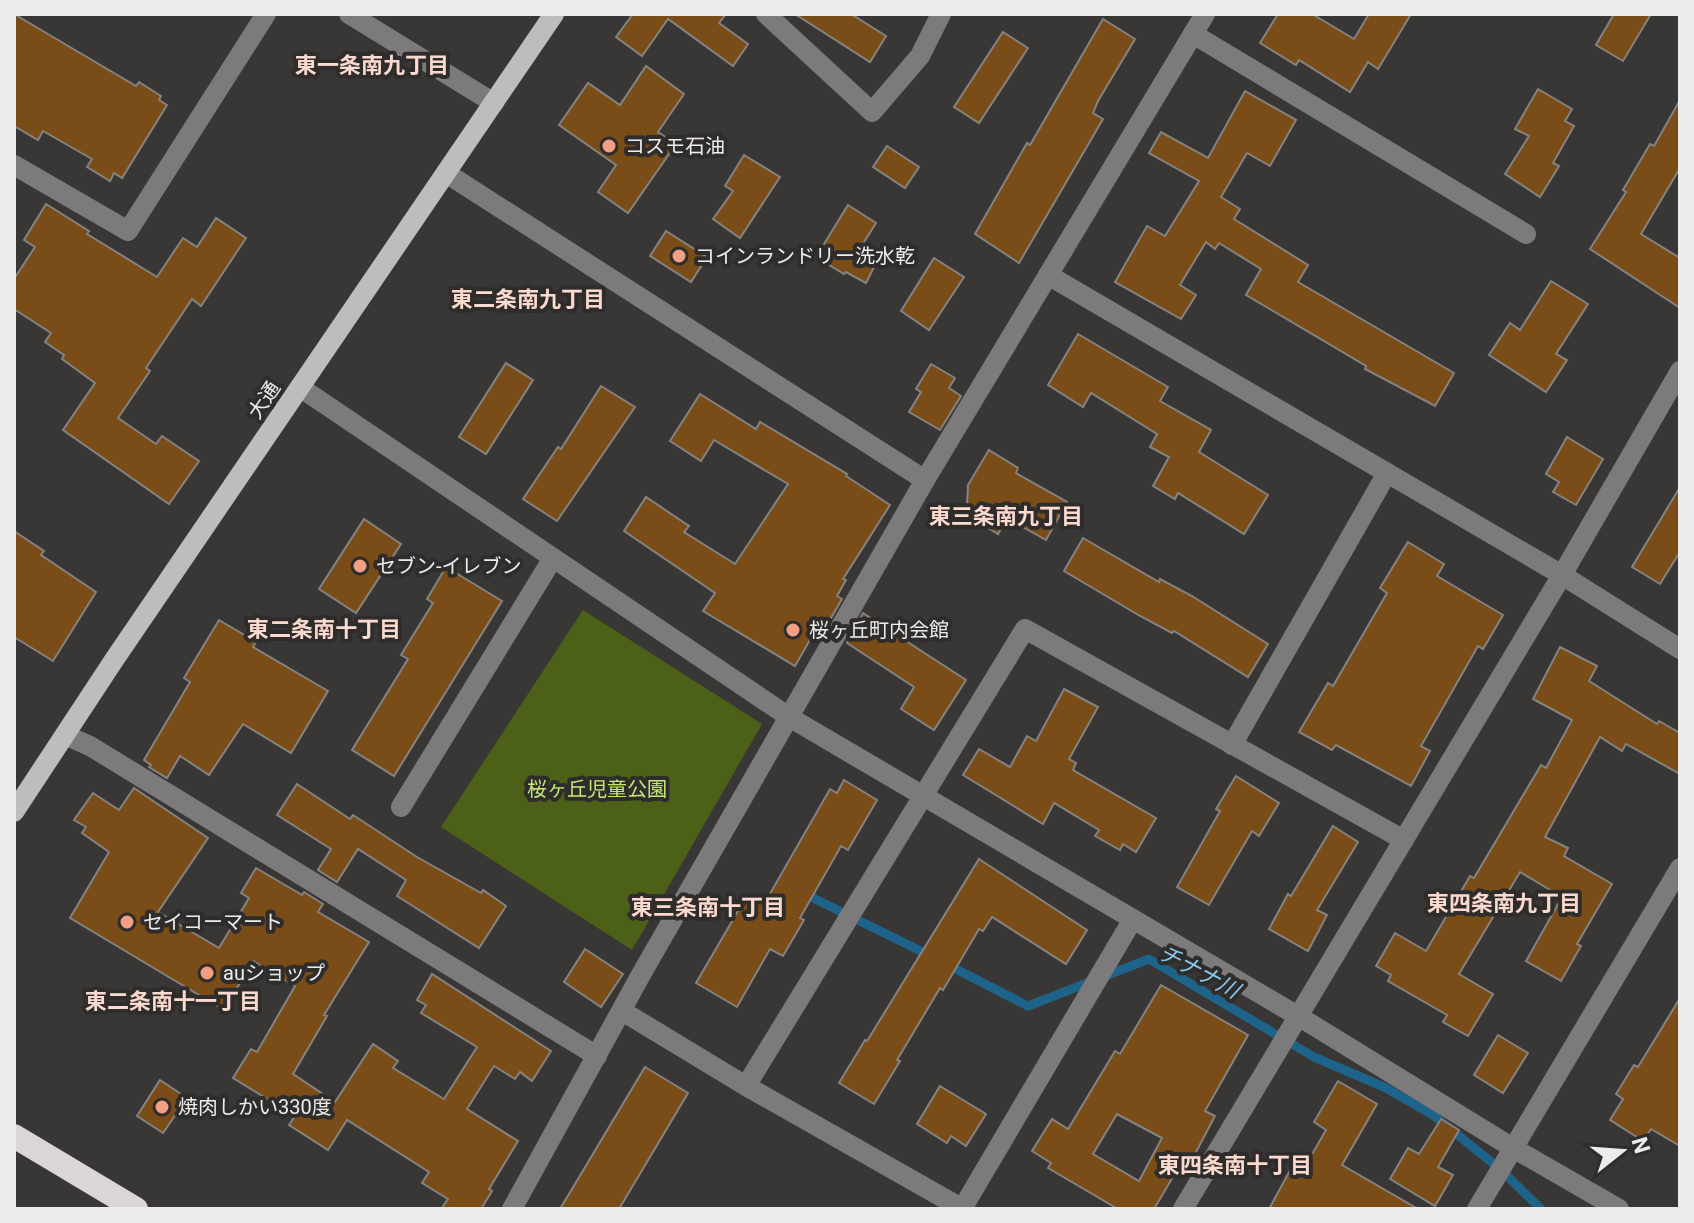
<svg xmlns="http://www.w3.org/2000/svg" width="1694" height="1223" viewBox="0 0 1694 1223" font-family="Roboto,'Noto Sans JP',sans-serif">
<style>
.green{fill:#4c6018}
.lines{fill:none;stroke-linecap:round;stroke-linejoin:round}
.stream{stroke:#1e6389;stroke-width:9}
.building{fill:#7a4c17;stroke:#858380;stroke-width:2;fill-rule:evenodd}
.minor{stroke:#7c7a7a;stroke-width:20}
.major{stroke:#bfbcbc;stroke-width:20}
.highway{stroke:#dad6d5;stroke-width:24}
.poi-dot{fill:#f39f84;stroke:#2f2d2b;stroke-width:3}
.labels{text-anchor:middle;stroke-width:8;stroke-linejoin:round;paint-order:stroke}
.poi-label{font-size:20px;fill:#eeeceb;stroke:#2f2d2b;text-anchor:start}
.street-label{font-size:20px;fill:#eeeceb;stroke:#2f2d2b}
.park-label{font-size:20px;fill:#c3e677;stroke:#2f2d2b}
.neighbourhood-label{font-size:22px;font-weight:bold;fill:#fad9ce;stroke:#2f2d2b}
.water-label{font-size:22px;font-style:italic;fill:#8bc9f1;stroke:#2f2d2b}
</style>
<rect width="100%" height="100%" fill="#393735"/>
<path class="green" d="M583,610L762,724L632,950L441,827Z"/>
<g class="lines">
<g class="stream">
<path d="M803,893L933,957"/>
<path d="M946,964L1028,1006L1149,959L1314,1057L1386,1088L1433,1115L1500,1169L1541,1209"/>
</g>
</g>
<g class="building">
<path d="M14,14L136,86L139,82L161,96L159,100L167,105L122,178L114,173L110,181L87,167L92,159L43,131L38,140L14,126Z"/>
<path d="M633,14H726L719,23L748,44L733,66L668,19L642,56L616,37Z"/>
<path d="M795,14H851L886,36L870,62Z"/>
<path d="M1278,14H1312L1354,39L1369,14H1411L1378,69L1368,62L1350,92L1299,60L1296,65L1260,43Z"/>
<path d="M1614,14H1651L1623,61L1596,45Z"/>
<path d="M1103,19L1135,39L1098,101L1093,113L1103,119L1019,263L975,234L1027,143L1030,145Z"/>
<path d="M1003,32L1028,48L979,123L954,107Z"/>
<path d="M646,66L684,94L658,132L676,144L628,213L598,192L616,165L559,125L588,83L620,105Z"/>
<path d="M1538,89L1572,109L1565,121L1574,126L1553,163L1559,166L1540,197L1505,174L1529,136L1515,129Z"/>
<path d="M1245,91L1296,120L1270,166L1247,153L1221,197L1240,209L1234,219L1308,265L1298,282L1454,373L1435,406L1365,369L1366,366L1246,295L1261,269L1219,243L1215,249L1206,242L1180,285L1196,295L1181,319L1115,282L1147,226L1165,236L1199,181L1149,153L1161,132L1208,158Z"/>
<path d="M1680,100V168L1641,234L1680,258V308L1590,249L1626,192L1623,190L1650,144L1654,146Z"/>
<path d="M887,146L919,167L905,188L873,167Z"/>
<path d="M744,155L780,177L740,238L713,219L733,191L725,186Z"/>
<path d="M46,204L89,231L87,234L157,277L183,238L197,247L216,218L246,238L201,306L192,299L146,368L150,371L118,418L156,444L162,436L199,461L169,504L63,430L95,383L62,359L64,355L45,342L51,333L14,309V279L35,247L24,240Z"/>
<path d="M848,205L876,223L859,250L878,259L866,283L846,272L844,274L816,257Z"/>
<path d="M666,231L707,257L691,282L650,256Z"/>
<path d="M934,258L964,277L929,330L901,311Z"/>
<path d="M1551,281L1588,304L1556,354L1567,360L1546,392L1489,355L1510,323L1520,330Z"/>
<path d="M1078,334L1168,387L1160,401L1211,430L1199,452L1268,495L1244,534L1178,493L1175,499L1153,486L1169,457L1150,447L1157,434L1091,393L1083,407L1048,385Z"/>
<path d="M506,363L533,380L486,454L459,437Z"/>
<path d="M931,364L955,378L949,388L961,396L940,430L909,412L921,392L916,389Z"/>
<path d="M601,386L635,407L557,521L523,499L558,447L561,449Z"/>
<path d="M700,394L756,429L760,422L847,474L846,476L890,505L843,579L846,580L837,596L842,599L825,628L819,624L795,666L703,611L715,593L624,531L646,497L689,526L684,532L735,564L788,484L714,440L701,461L670,441Z"/>
<path d="M1567,437L1603,459L1576,505L1553,492L1559,482L1546,474Z"/>
<path d="M989,450L1018,468L1016,473L1067,502L1046,540L1007,518L998,534L982,524L967,506L968,485Z"/>
<path d="M1680,487V552L1660,584L1632,567Z"/>
<path d="M364,519L401,544L356,613L319,589Z"/>
<path d="M14,531L44,551L41,555L96,592L53,661L14,637Z"/>
<path d="M1083,538L1159,582L1160,579L1192,596L1268,644L1248,677L1174,631L1172,633L1140,616L1064,571Z"/>
<path d="M1408,542L1444,564L1437,576L1503,615L1483,649L1478,646L1421,746L1430,751L1411,786L1336,745L1332,750L1299,732L1328,683L1333,686L1387,593L1380,588Z"/>
<path d="M446,567L502,601L394,776L352,750L408,659L401,655L433,603L427,599Z"/>
<path d="M863,613L966,680L934,730L901,709L914,687L847,643Z"/>
<path d="M219,620L256,642L253,647L328,691L291,753L243,724L209,775L180,756L167,778L149,767L151,765L144,760L190,682L184,678Z"/>
<path d="M1560,647L1597,666L1589,681L1657,724L1659,721L1680,733V774L1626,744L1622,751L1600,737L1545,837L1568,848L1564,856L1612,884L1577,944L1581,946L1561,981L1526,961L1562,897L1520,872L1459,974L1493,994L1468,1036L1443,1022L1447,1015L1388,981L1391,975L1376,966L1395,933L1426,951L1470,876L1474,878L1541,765L1546,768L1572,720L1533,699Z"/>
<path d="M1064,689L1098,707L1069,759L1076,763L1073,770L1156,818L1136,852L1123,844L1120,850L1095,836L1099,830L1054,803L1043,824L963,775L979,749L1010,767L1027,736L1036,741Z"/>
<path d="M1236,776L1279,803L1259,836L1252,831L1209,905L1177,887L1220,811L1216,809Z"/>
<path d="M844,780L877,800L848,850L841,846L800,918L804,920L783,956L770,949L737,1007L696,983L745,899L754,905L760,895L767,899L830,789L837,793Z"/>
<path d="M297,784L350,819L353,815L417,857L481,893L483,890L506,906L479,948L397,896L406,880L358,849L337,882L318,870L331,849L277,815Z"/>
<path d="M134,788L208,838L158,912L219,948L249,898L241,893L256,868L302,895L304,892L323,904L318,912L369,942L324,1015L327,1016L293,1074L335,1102L373,1044L398,1061L393,1068L444,1099L477,1047L421,1013L426,1005L417,1000L432,974L551,1051L532,1081L520,1072L515,1079L494,1066L467,1109L518,1141L489,1189L492,1191L481,1209H441L448,1199L422,1183L429,1172L347,1120L328,1150L289,1125L295,1116L233,1078L251,1049L257,1052L295,986L253,961L224,1010L70,918L109,852L82,833L86,827L74,820L93,793L119,810Z"/>
<path d="M1333,826L1358,842L1317,910L1327,915L1308,951L1269,929L1288,894L1291,896Z"/>
<path d="M979,859L1087,930L1066,964L992,917L983,931L979,929L943,990L940,988L897,1060L900,1061L874,1104L839,1083L865,1040L867,1041Z"/>
<path d="M585,949L623,974L601,1007L564,982Z"/>
<path d="M1161,985L1248,1035L1205,1111L1215,1116L1187,1169L1180,1165L1154,1209H1118L1048,1168L1051,1163L1032,1151L1052,1119L1068,1129L1115,1051L1120,1054ZM1117,1114L1162,1138L1139,1181L1093,1154Z"/>
<path d="M1680,998V1146L1651,1129L1643,1141L1610,1120L1623,1099L1616,1094L1634,1065L1638,1067Z"/>
<path d="M1498,1035L1528,1053L1503,1093L1474,1075Z"/>
<path d="M645,1067L688,1093L619,1209H560Z"/>
<path d="M160,1080L187,1098L163,1133L137,1116Z"/>
<path d="M1338,1081L1377,1104L1342,1165L1418,1209H1269L1293,1165L1303,1170L1326,1130L1314,1122Z"/>
<path d="M940,1086L986,1114L966,1146L951,1136L947,1143L917,1124Z"/>
<path d="M1441,1119L1459,1130L1438,1167L1453,1175L1435,1206L1390,1179L1408,1148L1419,1154Z"/>
</g>
<g class="lines">
<g class="minor">
<path d="M349,14L494,103"/>
<path d="M766,14L872,112L920,56L941,14"/>
<path d="M1193,34L1526,234"/>
<path d="M14,165L128,231L266,14"/>
<path d="M446,173L925,480"/>
<path d="M1048,275L1562,575L1183,1209"/>
<path d="M1680,371L1562,575L1680,649"/>
<path d="M301,388L789,717L1298,1016L1513,1148L1619,1209"/>
<path d="M65,735L90,746L597,1056"/>
<path d="M1232,745L1387,473"/>
<path d="M401,807L553,558"/>
<path d="M622,1011L746,1086L963,1209"/>
<path d="M746,1086L1025,629L1404,840"/>
<path d="M512,1209L643,971L925,480L1205,14"/>
<path d="M962,1209L1133,919"/>
<path d="M1477,1209L1680,868"/>
</g>
<path class="major" d="M14,812L114,660L554,14"/>
<path class="highway" d="M14,1136L136,1209"/>
</g>
<g class="poi-dot">
<circle cx="609" cy="146" r="8"/>
<circle cx="679" cy="256" r="8"/>
<circle cx="360" cy="566" r="8"/>
<circle cx="793" cy="630" r="8"/>
<circle cx="127" cy="922" r="8"/>
<circle cx="207" cy="973" r="8"/>
<circle cx="162" cy="1107" r="8"/>
</g>
<g class="labels">
<g class="poi-label">
<text x="625" y="153">コスモ石油</text>
<text x="695" y="263">コインランドリー洗水乾</text>
<text x="376" y="573">セブン-イレブン</text>
<text x="809" y="637">桜ヶ丘町内会館</text>
<text x="143" y="929">セイコーマート</text>
<text x="223" y="980">auショップ</text>
<text x="178" y="1114">焼肉しかい330度</text>
</g>
<g class="street-label">
<text transform="translate(264 400) rotate(-56)" y="7">大通</text>
</g>
<g class="park-label">
<text x="597" y="796">桜ヶ丘児童公園</text>
</g>
<g class="neighbourhood-label">
<text x="372" y="73">東一条南九丁目</text>
<text x="528" y="307">東二条南九丁目</text>
<text x="1006" y="524">東三条南九丁目</text>
<text x="324" y="637">東二条南十丁目</text>
<text x="1504" y="911">東四条南九丁目</text>
<text x="708" y="915">東三条南十丁目</text>
<text x="173" y="1009">東二条南十一丁目</text>
<text x="1235" y="1173">東四条南十丁目</text>
</g>
<g class="water-label">
<text transform="translate(1199 971) rotate(28)" y="8">チナナ川</text>
</g>
</g>
<rect width="1694" height="1223" fill="none" stroke="#eeeceb" stroke-width="32"/>
<g transform="translate(1622 1151) rotate(73)" stroke="#2f2d2b" stroke-width="6" paint-order="stroke">
<path d="M0-6L14 30L0 20L-14 30Z" fill="#eeeceb"/>
<text y="-12" font-size="22" font-weight="bold" text-anchor="middle" fill="#eeeceb">N</text>
</g>
</svg>
